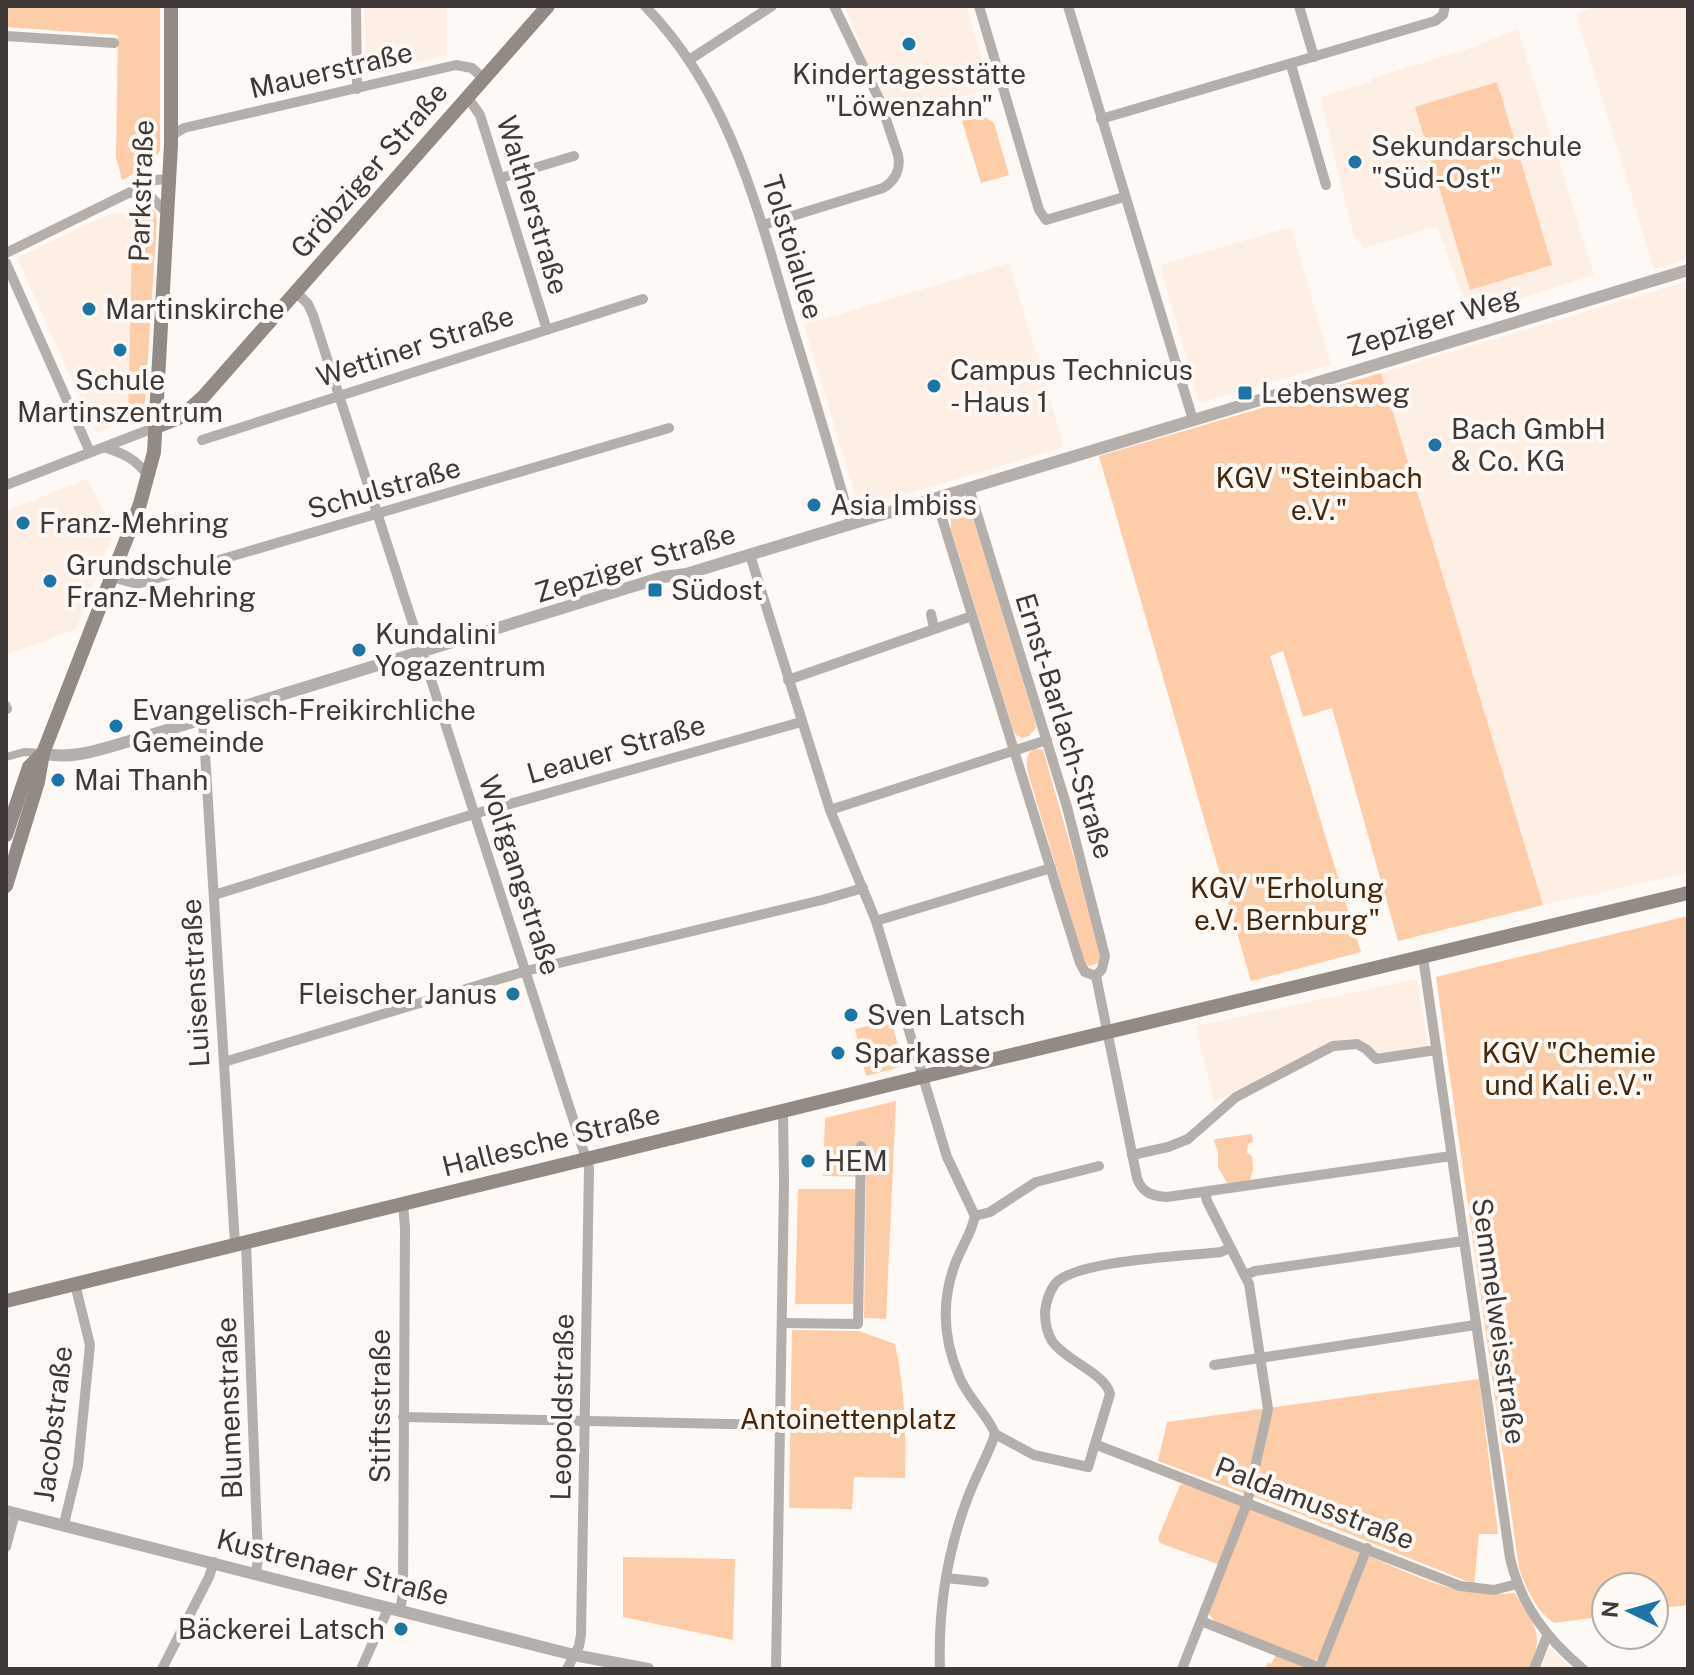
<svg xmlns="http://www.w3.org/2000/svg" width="1694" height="1675" viewBox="0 0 1694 1675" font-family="'Public Sans',sans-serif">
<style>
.built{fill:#feefe4}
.green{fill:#fdcca9}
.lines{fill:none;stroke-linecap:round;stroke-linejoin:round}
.pedestrian{stroke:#b4afab;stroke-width:8}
.minor{stroke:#b4afab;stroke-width:10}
.tertiary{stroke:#b4afab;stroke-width:12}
.secondary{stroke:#928a85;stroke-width:14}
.poi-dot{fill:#1c75a4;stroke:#fef9f5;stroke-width:3}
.labels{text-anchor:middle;stroke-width:8;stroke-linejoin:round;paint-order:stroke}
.street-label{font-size:28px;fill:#3f3a37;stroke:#fef9f5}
.poi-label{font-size:28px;fill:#3f3a37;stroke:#fef9f5;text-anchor:start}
.park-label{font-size:28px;fill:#47280f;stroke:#fef9f5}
</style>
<rect width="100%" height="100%" fill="#fef9f5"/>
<g class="built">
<path d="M364,6H450L447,8V55L366,76Z"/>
<path d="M845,6H966L991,89L888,115Z"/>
<path d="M1600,6H1688V259L1654,269L1576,13Z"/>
<path d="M1518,29L1594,275L1469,314L1437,226L1364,248L1354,236L1320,97L1371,82L1370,79L1474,47Z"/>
<path d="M134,212L128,419L96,433L17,258L106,215Z"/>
<path d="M1291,227L1331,365L1199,403L1160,265Z"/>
<path d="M1009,263L1064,447L859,508L804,325Z"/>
<path d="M1688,281V873L1543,905L1381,373Z"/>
<path d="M87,479L114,532L76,629L6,655V511Z"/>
<path d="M1417,979L1428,1046L1375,1056L1368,1043L1351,1037L1325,1044L1214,1102L1196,1026Z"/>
<path d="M1548,1647L1572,1669H1539Z"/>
</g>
<g class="green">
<path d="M6,6H160V151L146,167L122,180L116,157L118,35L6,27Z"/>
<path d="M1497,82L1552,265L1470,290L1415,107Z"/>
<path d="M982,115L994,123L1009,175L981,183L962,121Z"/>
<path d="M133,199L146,200L155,211L157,220L145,401L141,410L128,419Z"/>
<path d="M1381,373L1543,905L1398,941L1332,708L1303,717L1283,651L1270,656L1361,952L1251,981L1099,456Z"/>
<path d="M957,505H965L970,509L1035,721L1036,728L1029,736L1022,738L1016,735L1013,729L951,529V511Z"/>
<path d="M1035,748L1043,750L1099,945L1100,955L1098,963L1089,966L1084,961L1028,773C1026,762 1025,755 1035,748Z"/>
<path d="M1688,916V1605L1654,1609V1587H1606V1616L1554,1623C1536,1611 1526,1588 1519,1568L1436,977Z"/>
<path d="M891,1020L904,1066L866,1076L855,1029Z"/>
<path d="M896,1101L886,1319L864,1318L866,1177L823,1176L825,1118Z"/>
<path d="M1252,1134L1253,1142L1248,1144L1247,1153L1252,1156L1253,1170L1250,1180L1227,1183L1218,1167V1152L1214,1141L1215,1139Z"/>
<path d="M798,1189H856L854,1304H795Z"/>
<path d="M792,1330L859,1331L895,1344C905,1389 906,1432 905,1478L854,1477L852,1509L789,1508Z"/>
<path d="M1479,1379L1498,1534H1479L1474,1584L1297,1513L1158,1461L1167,1422Z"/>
<path d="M1184,1484L1240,1505L1241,1509L1220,1565L1160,1543L1158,1538L1180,1485Z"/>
<path d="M1253,1509L1361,1550L1318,1659L1314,1661L1217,1624L1209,1614L1248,1510Z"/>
<path d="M1368,1556C1420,1577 1457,1599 1515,1593C1534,1627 1545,1630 1530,1669H1323Z"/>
<path d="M623,1557L735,1559L733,1640L623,1617Z"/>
<path d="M1276,1655L1311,1669H1265L1268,1662L1271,1664Z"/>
</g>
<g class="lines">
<path class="pedestrian" d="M6,757L24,752L43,753"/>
<g class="minor">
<path d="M356,6L357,89"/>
<path d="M645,6C729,92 757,206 790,319C811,387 832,455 851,524"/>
<path d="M979,6L1039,210L1046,220L1124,197"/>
<path d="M1068,6L1193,420"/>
<path d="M1299,6L1314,57"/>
<path d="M6,36L114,43"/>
<path d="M689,60L772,6"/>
<path d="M1291,65L1326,185"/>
<path d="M468,98L480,115L547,330"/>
<path d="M1101,119L1435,21L1443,15L1445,6"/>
<path d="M171,136L184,128L456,65L472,68L484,79"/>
<path d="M501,178L574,156"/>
<path d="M131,193L148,194L167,213"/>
<path d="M763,225L883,188C895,181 901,169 898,155L880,101L834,6"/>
<path d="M6,253L155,180L169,179"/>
<path d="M6,263L90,452"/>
<path d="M296,292L308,304L313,315L589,1168L581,1635L579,1646L567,1669"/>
<path d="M202,440L643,299"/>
<path d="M104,447C125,454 136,459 149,477"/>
<path d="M6,485L156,427"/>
<path d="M969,488L1067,807L1105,956L1102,969L1096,976"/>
<path d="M936,499L1080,963L1085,972L1096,976"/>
<path d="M750,555L830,810L876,921L947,1157L975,1216"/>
<path d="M112,577L137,584L669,428"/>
<path d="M931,614L934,628"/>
<path d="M788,680L972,616"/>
<path d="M6,706L7,709"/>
<path d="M203,720L235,1244"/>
<path d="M830,810L1047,740"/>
<path d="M214,895L474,814L801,722"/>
<path d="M876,921L1051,868"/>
<path d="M1423,957L1510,1558C1521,1605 1546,1638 1583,1669"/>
<path d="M1096,976L1137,1178C1142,1193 1152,1196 1167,1197L1451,1156"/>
<path d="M224,1062L526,971L822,900L863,888"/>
<path d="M1132,1155L1168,1147L1188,1139L1236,1097L1333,1046L1357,1044L1366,1049L1376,1059L1436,1050"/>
<path d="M975,1216C971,1235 960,1249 954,1267C941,1304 944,1341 959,1376C967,1397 990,1418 995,1434L1034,1455L1088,1467L1110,1394C1105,1373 1066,1361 1052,1341C1047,1333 1045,1322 1045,1312C1046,1303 1049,1292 1055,1284C1074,1260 1188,1256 1221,1252L1230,1248"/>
<path d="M975,1216L990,1212L1036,1182L1099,1166"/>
<path d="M246,1242L258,1559L256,1572"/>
<path d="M1245,1275L1255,1271L1463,1241"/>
<path d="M782,1323L858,1324L861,1146"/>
<path d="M1214,1365L1475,1325"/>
<path d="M403,1417L781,1425"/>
<path d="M1097,1445L1460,1586L1494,1590L1517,1584"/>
<path d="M64,1524L78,1466L90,1345L75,1284"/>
<path d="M6,1547L15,1513"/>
<path d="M946,1578L984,1582"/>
<path d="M400,1610L403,1593L405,1228L403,1203"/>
<path d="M1201,1621L1320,1668"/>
<path d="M162,1669L209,1577L214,1562"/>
<path d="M361,1669L389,1607"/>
<path d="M776,1669L784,1183L783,1111"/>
<path d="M940,1669C938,1611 947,1552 968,1497C976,1475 988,1456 995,1434"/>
<path d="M1182,1669L1247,1503L1268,1409L1249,1284L1207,1201L1205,1192"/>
<path d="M1319,1669L1367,1548"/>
<path d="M1534,1669L1547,1636"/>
</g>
<g class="tertiary">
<path d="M43,753C73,762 111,745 141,738L663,577L686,574L1688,270"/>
<path d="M6,1511L574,1655L648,1669"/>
</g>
<g class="secondary">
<path d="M156,427L181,417L204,396L548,6"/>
<path d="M6,835L29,767L43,753"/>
<path d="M6,886L38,782L43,753L140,504L154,452L171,145V6"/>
<path d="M6,1301L999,1058L1688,893"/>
</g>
</g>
<g class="poi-dot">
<circle cx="909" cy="44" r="8"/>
<circle cx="1355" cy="162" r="8"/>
<circle cx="89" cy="309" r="8"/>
<circle cx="120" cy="350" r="8"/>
<circle cx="934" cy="386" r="8"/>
<rect x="1237" y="385" width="16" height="16" rx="4"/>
<circle cx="1435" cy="445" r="8"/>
<circle cx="814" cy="505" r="8"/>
<circle cx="23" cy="523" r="8"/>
<circle cx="50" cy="581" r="8"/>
<rect x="647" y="582" width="16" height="16" rx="4"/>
<circle cx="359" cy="650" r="8"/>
<circle cx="116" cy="726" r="8"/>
<circle cx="58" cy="780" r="8"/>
<circle cx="513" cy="994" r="8"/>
<circle cx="851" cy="1015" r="8"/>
<circle cx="838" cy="1053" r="8"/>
<circle cx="808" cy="1161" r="8"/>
<circle cx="401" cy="1629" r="8"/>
</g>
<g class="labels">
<g class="street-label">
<text transform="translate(331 70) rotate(-13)" y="10">Mauerstraße</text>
<text transform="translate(369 170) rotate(-49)" y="10">Gröbziger Straße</text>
<text transform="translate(141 191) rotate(-88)" y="10">Parkstraße</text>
<text transform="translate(533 205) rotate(73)" y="10">Waltherstraße</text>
<text transform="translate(793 247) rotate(73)" y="10">Tolstoiallee</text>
<text transform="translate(1433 321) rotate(-17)" y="10">Zepziger Weg</text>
<text transform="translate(415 346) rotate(-18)" y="10">Wettiner Straße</text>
<text transform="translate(384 488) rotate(-16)" y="10">Schulstraße</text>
<text transform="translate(635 563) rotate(-17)" y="10">Zepziger Straße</text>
<text transform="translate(1065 726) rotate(73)" y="10">Ernst-Barlach-Straße</text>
<text transform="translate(616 749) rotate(-16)" y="10">Leauer Straße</text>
<text transform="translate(520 875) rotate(72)" y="10">Wolfgangstraße</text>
<text transform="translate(195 983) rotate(-93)" y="10">Luisenstraße</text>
<text transform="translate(551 1140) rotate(-14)" y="10">Hallesche Straße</text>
<text transform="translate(1499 1321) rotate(82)" y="10">Semmelweisstraße</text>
<text transform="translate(380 1406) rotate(-90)" y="10">Stiftsstraße</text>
<text transform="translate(562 1407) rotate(-89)" y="10">Leopoldstraße</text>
<text transform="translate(229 1408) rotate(-92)" y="10">Blumenstraße</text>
<text transform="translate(53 1424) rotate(-83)" y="10">Jacobstraße</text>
<text transform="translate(1315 1503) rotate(21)" y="10">Paldamusstraße</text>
<text transform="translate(333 1567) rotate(14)" y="10">Kustrenaer Straße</text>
</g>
<g class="poi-label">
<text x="909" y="84" text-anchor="middle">Kindertagesstätte<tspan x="909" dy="32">"Löwenzahn"</tspan></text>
<text x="1371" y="156">Sekundarschule<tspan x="1371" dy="32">"Süd-Ost"</tspan></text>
<text x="105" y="319">Martinskirche</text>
<text x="950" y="380">Campus Technicus<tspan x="950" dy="32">- Haus 1</tspan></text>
<text x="120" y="390" text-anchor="middle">Schule<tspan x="120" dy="32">Martinszentrum</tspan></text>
<text x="1261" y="403">Lebensweg</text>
<text x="1451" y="439">Bach GmbH<tspan x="1451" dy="32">&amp; Co. KG</tspan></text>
<text x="830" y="515">Asia Imbiss</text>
<text x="39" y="533">Franz-Mehring</text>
<text x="66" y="575">Grundschule<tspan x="66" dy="32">Franz-Mehring</tspan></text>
<text x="671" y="600">Südost</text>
<text x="375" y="644">Kundalini<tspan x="375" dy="32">Yogazentrum</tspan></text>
<text x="132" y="720">Evangelisch-Freikirchliche<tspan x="132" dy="32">Gemeinde</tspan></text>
<text x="74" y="790">Mai Thanh</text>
<text x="497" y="1004" text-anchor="end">Fleischer Janus</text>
<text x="867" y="1025">Sven Latsch</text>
<text x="854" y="1063">Sparkasse</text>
<text x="824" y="1171">HEM</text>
<text x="385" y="1639" text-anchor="end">Bäckerei Latsch</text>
</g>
<g class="park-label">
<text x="1319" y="488">KGV "Steinbach<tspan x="1319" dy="32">e.V."</tspan></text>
<text x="1287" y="898">KGV "Erholung<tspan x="1287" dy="32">e.V. Bernburg"</tspan></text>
<text x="1569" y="1063">KGV "Chemie<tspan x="1569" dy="32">und Kali e.V."</tspan></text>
<text x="848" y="1429">Antoinettenplatz</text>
</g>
</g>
<rect width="1694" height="1675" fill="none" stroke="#3f3a37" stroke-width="16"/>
<g transform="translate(1630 1611) rotate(275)"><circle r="38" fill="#fef9f5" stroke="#b2ada9" stroke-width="2"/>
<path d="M0-6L14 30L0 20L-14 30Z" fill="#1c75a4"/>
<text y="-12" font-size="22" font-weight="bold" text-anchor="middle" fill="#3f3a37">N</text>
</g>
</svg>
